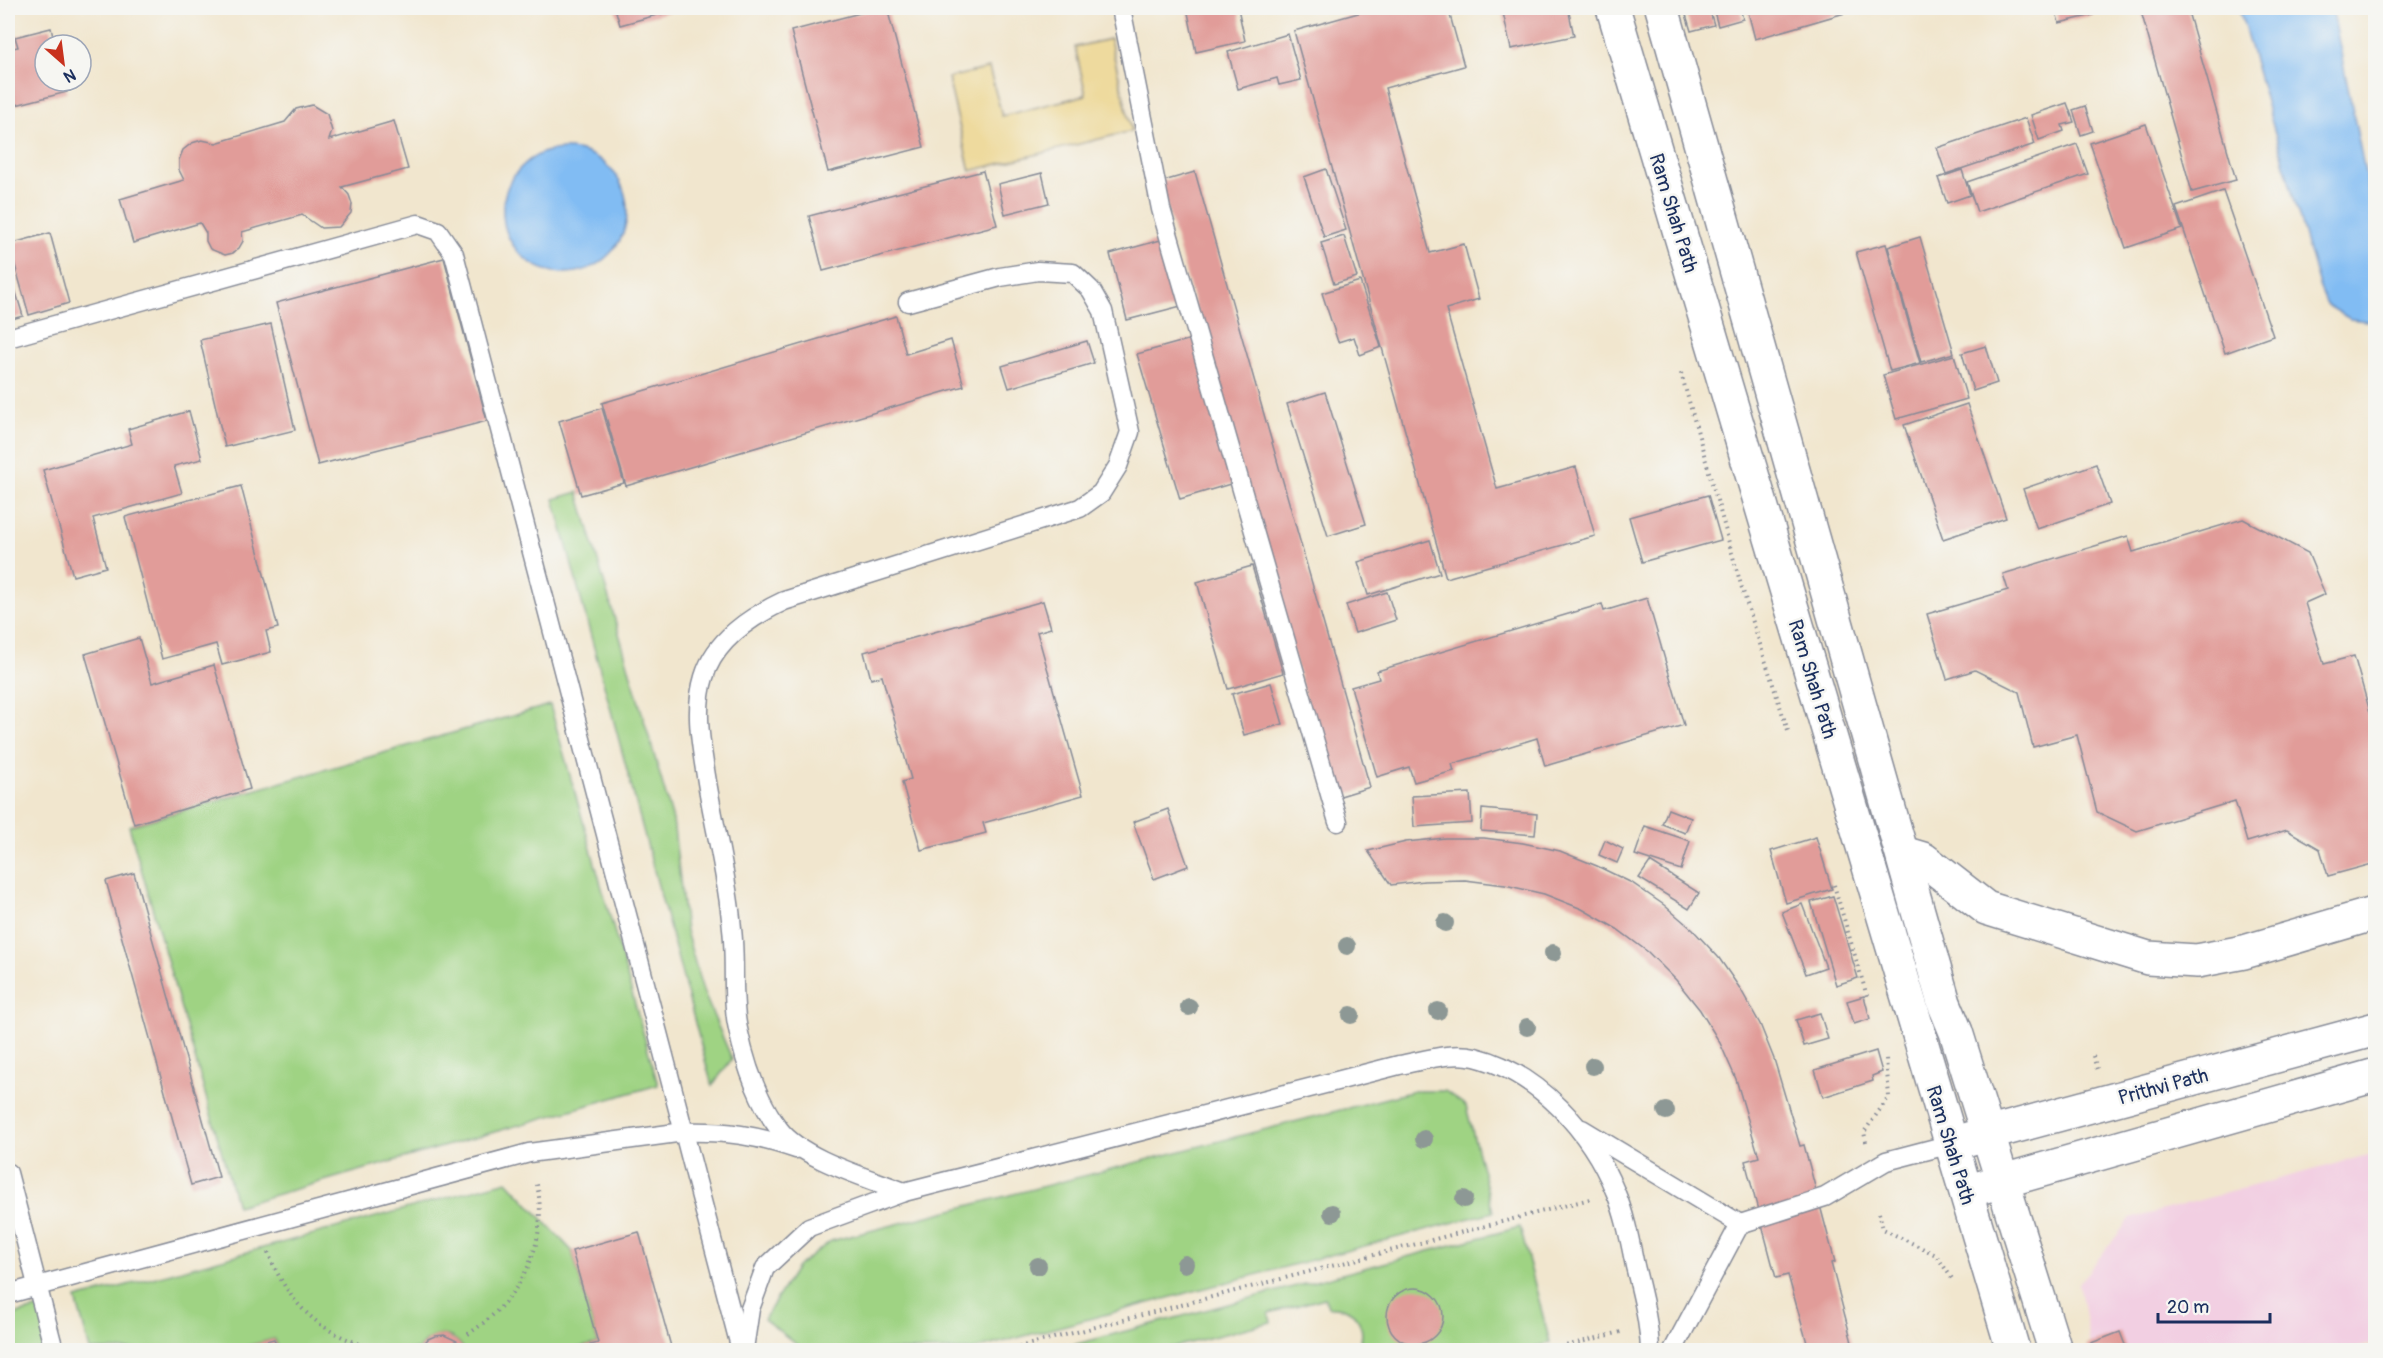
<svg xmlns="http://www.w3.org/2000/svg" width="2383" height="1358" viewBox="0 0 2383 1358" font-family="Pangolin,sans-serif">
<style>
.built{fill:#f2cfe2}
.green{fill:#9fd383;stroke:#5d8170;stroke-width:1.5}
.sand{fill:#eeda9e;stroke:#84847e;stroke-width:1.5}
.water{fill:#81bcf3;stroke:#4e76a8;stroke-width:1.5}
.building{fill:#e19c99}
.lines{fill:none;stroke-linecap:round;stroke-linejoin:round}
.service-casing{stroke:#868a96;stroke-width:21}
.minor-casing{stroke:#868a96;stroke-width:36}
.primary-casing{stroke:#868a96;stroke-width:36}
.path{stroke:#868a96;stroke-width:4;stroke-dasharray:1.5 4.5;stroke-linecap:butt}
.service{stroke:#fff;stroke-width:18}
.minor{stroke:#fff;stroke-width:33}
.primary{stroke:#fff;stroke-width:33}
.tree{fill:#8d9895}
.labels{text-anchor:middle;stroke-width:5;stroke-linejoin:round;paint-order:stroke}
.street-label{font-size:20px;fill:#1b2f5e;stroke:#f6f6f2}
</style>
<rect width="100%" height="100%" fill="#f6f6f2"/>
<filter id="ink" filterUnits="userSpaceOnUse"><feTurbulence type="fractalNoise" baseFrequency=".0167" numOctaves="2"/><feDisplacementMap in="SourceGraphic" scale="12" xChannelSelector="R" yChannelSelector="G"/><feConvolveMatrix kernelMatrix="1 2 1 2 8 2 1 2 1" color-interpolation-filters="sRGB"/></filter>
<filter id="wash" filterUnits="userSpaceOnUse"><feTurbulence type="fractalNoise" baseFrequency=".008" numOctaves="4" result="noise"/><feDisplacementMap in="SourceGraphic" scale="24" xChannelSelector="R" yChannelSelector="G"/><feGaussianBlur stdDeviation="1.35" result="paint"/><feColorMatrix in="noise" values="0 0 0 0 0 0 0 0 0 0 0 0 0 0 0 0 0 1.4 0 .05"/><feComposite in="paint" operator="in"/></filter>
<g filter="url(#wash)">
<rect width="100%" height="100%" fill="#f1e6ce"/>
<path class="built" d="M2375,1153V1343L2350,1350H2091L2079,1283L2130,1219Z"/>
<g class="green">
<path d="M578,492L673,820L686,931L703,991L732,1059L712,1086L554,499Z"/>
<path d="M550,705L658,1085L237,1206L129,826Z"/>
<path d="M1414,1091H1445L1466,1106L1493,1212L972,1350H804L764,1319L797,1267L831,1241Z"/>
<path d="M507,1181L572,1251L598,1343L570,1350H464C454,1330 429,1331 418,1350H278L274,1339L232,1350H90L76,1299Z"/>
<path d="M1520,1227L1550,1343L1522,1350H1358C1369,1325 1354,1305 1328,1307L1325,1298L1269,1313L1271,1322L1162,1350H1054Z"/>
<path d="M41,1308L52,1350H8V1316Z"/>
</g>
<path class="sand" d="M1110,39L1132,131L970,171L948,78L989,68L1002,116L1086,95L1075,47Z"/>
<g class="water">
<path d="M2239,8H2332L2372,207H2375V322L2350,319L2327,305L2319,286Z"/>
<circle cx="565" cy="211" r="62"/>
</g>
<g id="blocks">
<g class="building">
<path d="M615,8H682L620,25Z"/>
<path d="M879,8H887L924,147L828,172L791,31Z"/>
<path d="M1187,8H1238L1245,41L1196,52Z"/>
<path d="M1376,8H1448L1464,66L1385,88L1430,253L1464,244L1479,299L1446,309L1497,489L1576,467L1595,536L1446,578L1294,31Z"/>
<path d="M1502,8H1568L1574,36L1511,49Z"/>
<path d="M1684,8H1709L1714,25L1691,31Z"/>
<path d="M1713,8H1740L1743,19L1718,26Z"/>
<path d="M1747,8H1862L1755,39Z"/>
<path d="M2055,8H2092L2093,15L2059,23Z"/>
<path d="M2140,8H2187L2236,180L2192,192Z"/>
<path d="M51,28L55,45H45V81H64L67,92L8,107V49L18,47L15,37Z"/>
<path d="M1288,34L1301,80L1279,85L1277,78L1238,89L1228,52Z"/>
<path d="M2067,103L2074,122L2062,125L2064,131L2039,140L2031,115Z"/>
<path d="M312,105L327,114L332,131L329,140L394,121L408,169L342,187L349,195L352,204L351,213L339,227L321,228L302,215L242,232L243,241L239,248L233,253L225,255L210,249L206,241V233L200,223L133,243L120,199L184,180L179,170V160L183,150L192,143L202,140L216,143L285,122L296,109Z"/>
<path d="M2085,106L2093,131L2081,135L2073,110Z"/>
<path d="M2026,118L2035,144L1946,174L1937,148Z"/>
<path d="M2146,124L2182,229L2126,248L2090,143Z"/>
<path d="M2077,144L2088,174L1977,212L1967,182Z"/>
<path d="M1326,169L1346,230L1324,237L1304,177Z"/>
<path d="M1962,170L1970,195L1947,203L1938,178Z"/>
<path d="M983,171L997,225L823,271L809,216Z"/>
<path d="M1195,172L1370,787L1334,798L1160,182Z"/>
<path d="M1042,173L1049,203L1005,214L998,184Z"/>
<path d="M2223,191L2273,336L2225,353L2176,207Z"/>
<path d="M50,233L69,303L29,315L9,244Z"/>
<path d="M1344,236L1357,277L1334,284L1321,243Z"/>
<path d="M1920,237L1954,353L1921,362L1888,247Z"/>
<path d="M1168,238L1185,305L1127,320L1110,254Z"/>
<path d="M1886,244L1920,363L1890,371L1856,252Z"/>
<path d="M444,258L487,421L318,465L276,303Z"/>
<path d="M1360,281L1381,347L1360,355L1354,337L1338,342L1322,293Z"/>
<path d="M14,286L23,316L8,320V287Z"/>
<path d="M896,316L906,354L951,340L964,386L626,486L602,403Z"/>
<path d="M271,324L295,430L225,447L200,340Z"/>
<path d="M1195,338L1237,482L1180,499L1137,354Z"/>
<path d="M1087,341L1094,363L1009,388L1002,366Z"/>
<path d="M1986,346L1997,383L1973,391L1962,353Z"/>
<path d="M1954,355L1967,399L1896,419L1883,375Z"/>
<path d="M1325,392L1366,524L1328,536L1287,404Z"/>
<path d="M1967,404L2006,518L1943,539L1904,425Z"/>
<path d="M602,408L624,483L581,495L559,421Z"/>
<path d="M189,411L202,459L174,466L182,493L93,518L106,567L73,576L43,470L132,444L128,429Z"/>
<path d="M2096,464L2110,504L2037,529L2023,489Z"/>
<path d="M241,486L278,628L266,631L271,652L222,665L216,644L162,659L125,517Z"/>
<path d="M1708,495L1721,540L1642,562L1629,517Z"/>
<path d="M2243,519L2308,553L2325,594L2305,603L2324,664L2354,656L2376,733V863L2328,876L2320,849L2287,830L2247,842L2235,801L2137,831L2097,812L2077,735L2033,747L2019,692L1975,670L1947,679L1927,614L2008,590L2003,574L2128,536L2133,552Z"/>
<path d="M1430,540L1440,573L1368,595L1358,562Z"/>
<path d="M1252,566L1283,673L1228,689L1197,582Z"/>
<path d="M1387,592L1396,620L1355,633L1346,605Z"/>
<path d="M1647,598L1684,725L1545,766L1537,738L1452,764L1454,771L1414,782L1409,767L1377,777L1351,687L1379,679L1377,671L1602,604L1604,611Z"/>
<path d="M1043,601L1051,628L1037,632L1083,795L983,823L986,833L921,850L902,782L911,779L882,676L871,679L864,652Z"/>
<path d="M139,638L152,683L214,665L250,789L134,824L85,654Z"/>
<path d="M1271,683L1283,724L1244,735L1232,694Z"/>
<path d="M1470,793L1472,823L1414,827L1412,796Z"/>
<path d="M1168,809L1188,866L1154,879L1133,822Z"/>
<path d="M1482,809L1537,814L1535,835L1481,831Z"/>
<path d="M1668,809L1691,818L1685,833L1662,824Z"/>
<path d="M1645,826L1690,841L1681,870L1635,855Z"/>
<path d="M1816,837L1832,889L1786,903L1771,851Z"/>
<path d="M1445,838H1484L1523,843L1560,851L1597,866L1632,883L1664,905L1693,930L1719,958L1741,990L1760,1024L1774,1059L1800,1146L1804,1145L1835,1262L1831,1263L1854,1350H1809L1788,1275L1776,1278L1745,1161L1759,1157L1736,1079L1720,1043L1700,1010L1676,980L1648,952L1617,929L1582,909L1544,894L1505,885L1465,880L1424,881L1391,885L1368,851L1406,842Z"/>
<path d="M1605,840L1623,849L1617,863L1599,855Z"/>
<path d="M1650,862L1699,893L1689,909L1639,878Z"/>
<path d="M134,873L219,1177L191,1185L106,881Z"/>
<path d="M1833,896L1858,978L1836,985L1811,902Z"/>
<path d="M1802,904L1826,967L1806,974L1782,912Z"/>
<path d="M1864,996L1870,1019L1854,1024L1847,1001Z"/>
<path d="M1820,1013L1828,1039L1804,1046L1796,1020Z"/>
<path d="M1876,1051L1882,1072L1872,1076L1873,1081L1823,1097L1815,1070Z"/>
<path d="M639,1232L672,1350H573L598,1343L572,1251Z"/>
<circle cx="1415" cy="1316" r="28"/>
<path d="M2120,1332L2127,1350H2088L2086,1345Z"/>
<path d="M444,1335L457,1341L464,1350H418L428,1339L435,1336Z"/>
<path d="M274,1339L278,1350H234Z"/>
</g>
</g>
</g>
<g filter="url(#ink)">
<use href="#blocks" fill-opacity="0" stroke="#868a96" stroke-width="1.5"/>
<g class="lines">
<defs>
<g id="service">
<path d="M1121,8L1161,209L1338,822"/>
<path d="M8,338L418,224L438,231L454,254L741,1350"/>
<path d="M1582,1129L1740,1224"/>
<path d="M8,1173L54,1350"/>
<path d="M904,1192C869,1178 801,1159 779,1129C758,1101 745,1063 738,1029C731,998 736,961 732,929C728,878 714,827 706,776C701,744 694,709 704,677C715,640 750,617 784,601L1080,508L1101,493L1118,466L1130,432L1103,311L1091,290L1073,273L1038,271L1000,277L908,302"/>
<path d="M8,1294L529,1153L684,1132C727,1131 755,1135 796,1149"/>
<path d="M744,1349L750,1309L765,1268L809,1227L904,1192L1399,1065C1423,1061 1451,1051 1475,1057C1539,1073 1591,1132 1615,1191C1625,1214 1630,1241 1635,1266C1642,1294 1649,1321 1650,1350"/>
<path d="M1673,1350L1740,1224L1825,1197L1886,1161L1951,1144"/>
</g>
<path id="minor" d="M1903,853L1923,859L1986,908L2148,958L2197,961L2244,952L2376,913"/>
<g id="primary">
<path d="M1613,8L2013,1350"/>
<path d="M1662,8L1944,1003L1956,1032L2055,1350"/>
<path d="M1968,1139L2376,1029"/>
<path d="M1982,1187L2376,1075"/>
</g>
</defs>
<use href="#service" class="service-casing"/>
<use href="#minor" class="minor-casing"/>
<use href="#primary" class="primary-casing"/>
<g class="path">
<path d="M1681,373L1741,585L1788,731"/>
<path d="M1834,885L1867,996"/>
<path d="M2093,1056L2097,1069"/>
<path d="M1866,1142L1864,1132L1889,1097L1886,1058"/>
<path d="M1879,1213L1883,1229L1936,1255L1953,1280"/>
<path d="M268,1252C290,1309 326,1339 385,1350"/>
<path d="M468,1334C521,1300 551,1243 536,1180"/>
<path d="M1007,1350L1590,1199"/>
<path d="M1549,1350L1621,1332"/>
</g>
<use href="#service" class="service"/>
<use href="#minor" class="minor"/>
<use href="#primary" class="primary"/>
</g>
<g class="tree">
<circle cx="1445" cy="923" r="9"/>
<circle cx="1347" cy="946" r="9"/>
<circle cx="1553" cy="953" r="9"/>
<circle cx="1189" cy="1007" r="9"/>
<circle cx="1438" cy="1011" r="9"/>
<circle cx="1351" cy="1015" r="9"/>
<circle cx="1527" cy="1027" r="9"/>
<circle cx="1593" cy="1066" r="9"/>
<circle cx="1666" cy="1111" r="9"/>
<circle cx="1424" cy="1139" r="9"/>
<circle cx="1464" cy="1199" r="9"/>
<circle cx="1332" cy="1213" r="9"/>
<circle cx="1185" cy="1264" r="9"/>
<circle cx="1038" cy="1266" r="9"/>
</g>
</g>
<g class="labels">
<g class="street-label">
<text transform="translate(1674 213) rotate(73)" y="7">Ram Shah Path</text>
<text transform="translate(1813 679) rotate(73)" y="7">Ram Shah Path</text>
<text transform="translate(2163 1086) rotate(-15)" y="7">Prithvi Path</text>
<text transform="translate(1951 1145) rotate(73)" y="7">Ram Shah Path</text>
</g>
</g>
<rect width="2383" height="1358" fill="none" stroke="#f6f6f2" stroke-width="30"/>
<g transform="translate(63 63) rotate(152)"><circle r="28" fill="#f6f6f2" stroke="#9ea6b7" stroke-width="1.5"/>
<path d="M0-4.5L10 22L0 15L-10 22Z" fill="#c8321e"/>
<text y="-9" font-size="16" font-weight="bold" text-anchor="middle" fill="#1b2f5e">N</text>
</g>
<path d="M2158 1313v9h112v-9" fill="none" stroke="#1b2f5e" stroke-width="3"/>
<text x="2167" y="1313" font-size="18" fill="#1b2f5e" stroke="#f6f6f2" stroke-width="4.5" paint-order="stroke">20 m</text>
</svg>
